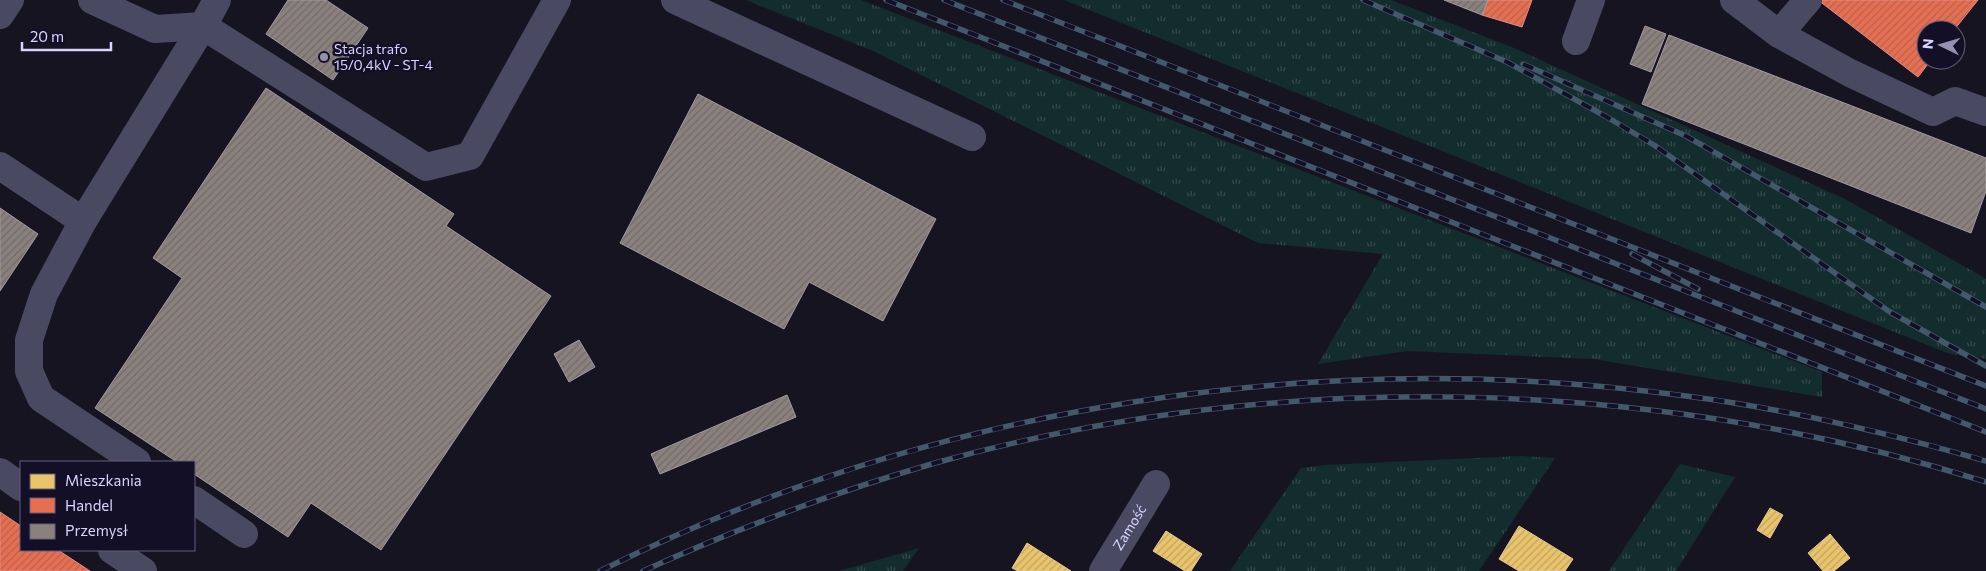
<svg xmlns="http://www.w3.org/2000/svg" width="1986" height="571" viewBox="0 0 1986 571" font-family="Commissioner,sans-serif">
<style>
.grass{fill:url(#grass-tufts)}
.homes{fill:url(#homes-hatch);stroke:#e4c997}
.shops{fill:url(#shops-hatch);stroke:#e38d85}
.industry{fill:url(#industry-hatch);stroke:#a29aa3}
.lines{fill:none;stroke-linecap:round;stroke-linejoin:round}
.minor{stroke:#4a4962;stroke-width:28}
.rail-casing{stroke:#43596b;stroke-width:5.5}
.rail{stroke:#130f26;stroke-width:4;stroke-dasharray:11;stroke-linecap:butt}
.poi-dot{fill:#9591b1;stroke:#130f26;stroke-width:2}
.labels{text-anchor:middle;stroke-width:5;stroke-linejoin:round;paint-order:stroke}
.poi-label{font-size:14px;fill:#d9d4ff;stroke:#130f26;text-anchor:start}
.street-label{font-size:14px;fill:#d9d4ff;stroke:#130f26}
</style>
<defs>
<pattern id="grass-tufts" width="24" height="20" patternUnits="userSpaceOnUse" patternTransform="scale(1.25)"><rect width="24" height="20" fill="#132c2d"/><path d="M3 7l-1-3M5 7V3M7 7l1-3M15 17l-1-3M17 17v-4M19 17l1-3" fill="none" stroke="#354a4c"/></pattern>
<pattern id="homes-hatch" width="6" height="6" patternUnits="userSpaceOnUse" patternTransform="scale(1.25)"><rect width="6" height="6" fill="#e9c46a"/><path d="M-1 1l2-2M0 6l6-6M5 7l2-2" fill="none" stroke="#bfa362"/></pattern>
<pattern id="shops-hatch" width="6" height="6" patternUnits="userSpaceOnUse" patternTransform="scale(1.25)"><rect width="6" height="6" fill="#e76f51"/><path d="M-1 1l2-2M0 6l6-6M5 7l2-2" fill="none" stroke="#b56150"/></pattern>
<pattern id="industry-hatch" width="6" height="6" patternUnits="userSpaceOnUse" patternTransform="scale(1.25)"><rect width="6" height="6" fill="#8a817c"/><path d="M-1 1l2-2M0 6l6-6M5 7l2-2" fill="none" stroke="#706a6b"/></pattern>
</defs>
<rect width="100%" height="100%" fill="#161421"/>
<g class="grass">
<path d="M746,0H861L1822,372V397L1593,359L1407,351L1318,364L1383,254L1258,243L873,51Z"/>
<path d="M1064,0H1391L1514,48L1845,199L1983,277L1986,279V359L1950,354Z"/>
<path d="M1521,456L1555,458L1479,571H1230L1301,468L1325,465Z"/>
<path d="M1680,464L1735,477L1676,571H1609Z"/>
<path d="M919,548L903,571H839Z"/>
</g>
<g class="homes">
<path d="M1770,508L1783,515L1770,538L1757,530Z"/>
<path d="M1519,526L1573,559L1565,571H1519L1499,559Z"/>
<path d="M1166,531L1202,554L1191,571H1185L1153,551Z"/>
<path d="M1830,534L1850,558L1834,571H1823L1808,553Z"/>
<path d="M1027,543L1071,571H1018L1012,568Z"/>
</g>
<g class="shops">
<path d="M1488,0H1532L1522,27L1482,15Z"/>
<path d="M1818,0H1978L1954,30H1926V60H1931L1918,77Z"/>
<path d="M0,512L21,526V550H58L90,571H0Z"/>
</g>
<g class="industry">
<path d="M288,0H326L368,28L333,80L266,34Z"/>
<path d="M1444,0H1488L1482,15Z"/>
<path d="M1645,26L1666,34L1651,72L1630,64Z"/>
<path d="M1669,35L1986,158V191L1971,233L1642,104Z"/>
<path d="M266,88L454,214L446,226L551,296L381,550L311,503L288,537L194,474V462H177L95,408L182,278L153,258Z"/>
<path d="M698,94L936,219L883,321L809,282L784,329L620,243Z"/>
<path d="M0,208L38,234L0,291Z"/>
<path d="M579,340L595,367L569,382L554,354Z"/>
<path d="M787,395L796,417L660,474L651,454Z"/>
</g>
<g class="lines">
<g class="minor">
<path d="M92,0L155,29L203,26L217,0"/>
<path d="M675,0L972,137"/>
<path d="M1734,0L1779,34L1850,73L1933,112L1955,101L1986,112"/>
<path d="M0,15L10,0"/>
<path d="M1779,34L1808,0"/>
<path d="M1576,41L1591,0"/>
<path d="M0,166L83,221"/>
<path d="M137,462L41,398L29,371V340L44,294L83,221L203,26L426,167L470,156L557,0"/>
<path d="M0,472L21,487"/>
<path d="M194,500L244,534"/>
<path d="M112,550L143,571"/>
<path id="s1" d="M1103,571L1156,484"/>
</g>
<defs>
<g id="rail">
<path d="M886,0L1986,432"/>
<path d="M944,0L1986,409"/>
<path d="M1003,0L1986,386"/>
<path d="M1363,0L1507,62L1605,116L1654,145L1890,312L1986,366"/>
<path d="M1523,64L1686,136L1986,307"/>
<path d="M1632,254L1698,289"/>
<path d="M600,571C934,405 1318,346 1686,396C1788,409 1888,433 1986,461"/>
<path d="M643,571C738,528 835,492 935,463C1276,368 1649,376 1986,482"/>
</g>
</defs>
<use href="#rail" class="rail-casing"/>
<use href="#rail" class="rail"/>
</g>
<circle class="poi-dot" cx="324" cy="57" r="5"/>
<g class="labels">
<g class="poi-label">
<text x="334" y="54">Stacja trafo<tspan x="334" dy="16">15/0,4kV - ST-4</tspan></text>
</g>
<g class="street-label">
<text dy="5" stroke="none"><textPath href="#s1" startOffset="51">Zamość</textPath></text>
</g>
</g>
<rect x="20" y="461" width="175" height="90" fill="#130f26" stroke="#625e7d"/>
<rect x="30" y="474" width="25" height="15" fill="#e9c46a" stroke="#625e7d"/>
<text x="65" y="486" font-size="15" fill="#d9d4ff">Mieszkania</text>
<rect x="30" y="498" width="25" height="15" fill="#e76f51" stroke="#625e7d"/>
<text x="65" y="511" font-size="15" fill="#d9d4ff">Handel</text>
<rect x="30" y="524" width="25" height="15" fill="#8a817c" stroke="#625e7d"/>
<text x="65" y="536" font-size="15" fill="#d9d4ff">Przemysł</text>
<g transform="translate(1941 45) rotate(275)"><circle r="24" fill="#130f26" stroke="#625e7d"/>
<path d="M0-4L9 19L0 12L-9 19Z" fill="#9591b1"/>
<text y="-8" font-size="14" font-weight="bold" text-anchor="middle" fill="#d9d4ff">N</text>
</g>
<path d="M22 42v8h89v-8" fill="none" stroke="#d9d4ff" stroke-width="2.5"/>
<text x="30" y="42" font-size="15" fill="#d9d4ff" stroke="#130f26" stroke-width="4" paint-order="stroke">20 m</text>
</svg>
